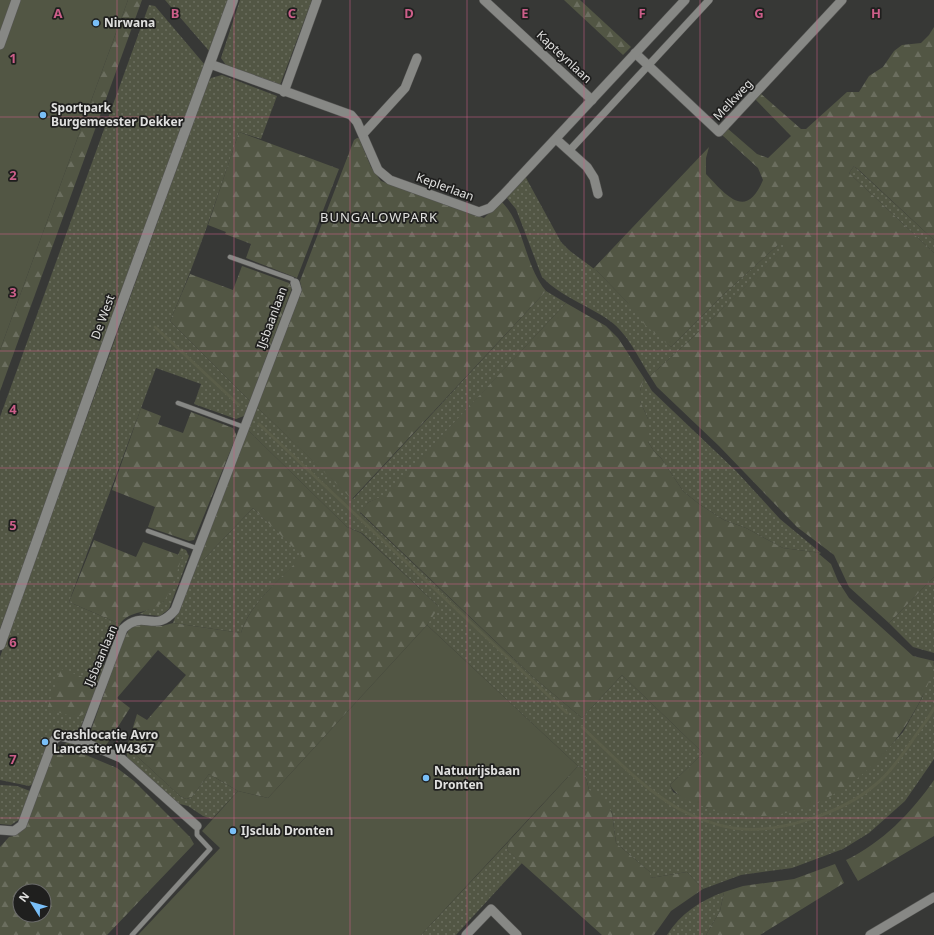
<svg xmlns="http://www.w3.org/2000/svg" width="934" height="935" viewBox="0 0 934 935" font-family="'Noto Sans',sans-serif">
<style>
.grass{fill:url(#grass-dots)}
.forest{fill:url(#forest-firs);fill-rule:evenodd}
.pitch{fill:#525644}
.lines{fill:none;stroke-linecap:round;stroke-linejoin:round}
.stream{stroke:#5a5d49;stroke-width:3}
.service-casing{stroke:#555553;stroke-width:5.5}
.pedestrian-casing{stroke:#555553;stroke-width:8}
.minor-casing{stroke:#555553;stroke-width:10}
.secondary-casing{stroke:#555553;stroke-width:11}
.service{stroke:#878885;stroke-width:4.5}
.pedestrian{stroke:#878885;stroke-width:7}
.minor{stroke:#878885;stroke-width:9}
.secondary{stroke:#878885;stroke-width:10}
.grid{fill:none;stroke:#cc5e89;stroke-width:1;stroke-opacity:0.55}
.poi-dot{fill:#79bff8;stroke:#1f1f1e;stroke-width:1.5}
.labels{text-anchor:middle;stroke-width:3.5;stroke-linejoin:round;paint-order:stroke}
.poi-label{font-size:12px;font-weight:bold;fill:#e0e0df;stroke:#1f1f1e;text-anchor:start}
.street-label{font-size:12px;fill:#e0e0df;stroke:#1f1f1e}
.neighbourhood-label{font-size:13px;letter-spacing:1px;fill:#e0e0df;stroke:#1f1f1e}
.grid-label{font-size:13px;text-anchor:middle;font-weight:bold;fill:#cc5e89;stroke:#1f1f1e;stroke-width:3.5;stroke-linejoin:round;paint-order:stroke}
</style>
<defs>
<pattern id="grass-dots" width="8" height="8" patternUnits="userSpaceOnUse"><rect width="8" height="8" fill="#525644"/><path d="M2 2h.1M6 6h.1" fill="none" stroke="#6b6e5f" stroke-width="1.8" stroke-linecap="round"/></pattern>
<pattern id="forest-firs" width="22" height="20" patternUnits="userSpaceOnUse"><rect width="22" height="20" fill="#525644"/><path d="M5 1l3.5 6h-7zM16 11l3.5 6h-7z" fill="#6b6e5f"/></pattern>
</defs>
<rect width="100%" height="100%" fill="#373836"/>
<g class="grass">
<path d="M165,0H228L210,52Z"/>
<path d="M240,0H312L280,85L228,68L221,58Z"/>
<path d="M149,5L155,6L205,65L0,629V417Z"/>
<path d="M222,75L277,96L261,139L239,132C218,196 197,259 170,321L250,401L244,416L236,419L194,404L201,384L156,368L69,602L120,624L111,648L105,651H100L98,658L104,663V668L80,729L70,733L59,730L52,734L33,784L29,786L0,780V657L208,82L211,78Z"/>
<path d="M854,166L934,240V253L849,173Z"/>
<path d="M525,176L561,242L570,251L597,271L671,347L725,293L778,245H789L689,341L650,376C638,357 628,334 610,321C588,305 561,297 542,277L516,209L506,197Z"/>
<path d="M546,291L566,303L387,495L369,502L360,513L532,676L582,718L622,675L703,753L670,785L673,792L708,808L877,760L903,732L922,698L934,663V759L905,801L869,833L843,849L792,868L741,875L703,889L687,872L650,878V872L616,843L612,812L589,790L584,769L578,766L427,625L438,606L362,533L347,527L248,430L257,407L353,499Z"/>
<path d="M644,378L652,391L736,471L780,519L821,553L783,548L746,528L724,520L699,504L683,491L661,458L654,451L648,442V419L640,401V391Z"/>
<path d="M253,508L303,556C282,578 249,604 241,633L173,623L197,560H203Z"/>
<path d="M181,548L186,550L189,556L169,609L160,616L139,614L163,602L182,556L178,555Z"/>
<path d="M934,577V653L913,647L889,623Z"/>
<path d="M127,747L180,796L186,799L191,798L209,774L238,791L212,819L203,816L188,806L176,803L127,758Z"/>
<path d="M0,785L17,786L30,791L20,819L11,825L0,824Z"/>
<path d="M508,842L507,850L522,863L456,935H421Z"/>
<path d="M724,892L720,911L706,935H667C680,914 701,900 724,892Z"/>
</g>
<g class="forest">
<path d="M128,0H142L0,391V350Z"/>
<path d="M564,0H580L631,47L623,55Z"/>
<path d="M934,27V240L860,171L854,166L849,173L934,253V577L889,623L849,587L834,555L797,527L719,446L657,387L650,376L689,341L788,245H778L725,293L671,347L645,325L627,302L597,271L593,269L709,147L706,158V174C726,195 746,221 763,180L758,168L721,134L727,128L757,154L768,158L791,136L755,99L760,93L801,129H806L847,92H859L869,76L883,67L894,51L902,45L921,43L929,35Z"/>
<path d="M239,132L339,169L297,278L246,258L251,244L225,234L226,232L208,225Z"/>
<path d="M357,138H359L371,167L381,181L484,218L501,201C525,225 524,265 546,291L352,499L257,407L302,290L300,281L354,140Z"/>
<path d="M242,266L289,283L292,288L250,401L170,321L190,274L233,290Z"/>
<path d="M566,303L606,326L618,338L644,378L640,391V401L648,419V442L654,451L661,458L683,491L699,504L724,520L746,528L783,548L821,553L819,554L831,564L838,581L849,598L913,656L934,661C932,681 921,700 911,717C877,775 810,824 740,815C732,814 724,812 716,810C701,806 677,799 670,785L703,753L622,675L582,718L532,676L360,512L369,502L387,494Z"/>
<path d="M141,408L161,416L158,424L183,433L191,412L233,428L236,434V437L194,540L189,541L148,527L155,507L112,490Z"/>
<path d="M248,430L347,527L361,533L439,607L427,625L268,798L238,791L209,774L191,798L186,799L180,796L127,747L137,714L147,720L186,675L158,650L117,698L130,708L105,747L92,741L89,736L123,640L130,628L137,624L162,626L173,623L241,633C249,604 282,578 302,556L253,508L203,560H197Z"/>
<path d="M94,540L136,557L143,542L182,556C179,567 170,595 163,602C150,614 129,610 120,624L69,602Z"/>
<path d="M61,669L99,683C84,722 87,721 47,709Z"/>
<path d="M69,742L83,747L81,753L117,768L134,781L190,837L194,844L107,935H0V847L9,837L14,836L24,829L55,748ZM20,891H44V915H20Z"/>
<path d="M578,766L584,769L589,790L600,793L612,813L616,843L650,872V878L687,872L703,889L671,911L654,935H602L507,850L508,842Z"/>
<path d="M934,780V836L858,881L846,860C882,843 912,812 934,780Z"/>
<path d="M835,864L844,883L760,935H706L720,911L724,892L743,886L794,879Z"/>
</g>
<g class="pitch">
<path d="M0,0H128L0,350Z"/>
<path d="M427,625L578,766L421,935H138L220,848L202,831L238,791L268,798Z"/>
</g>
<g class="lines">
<g class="stream">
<path d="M155,327L239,405"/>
<path d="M259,424L567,713"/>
<path d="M582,727C613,756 642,788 679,809C696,818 715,825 733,828C777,835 842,813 875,785C890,773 901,756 912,741C919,730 928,720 934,708"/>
</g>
<defs>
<g id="service">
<path d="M230,257L292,279L295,283"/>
<path d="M178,403L244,427"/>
<path d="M148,531L199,549"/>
<path d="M132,935L210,849L197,835V826"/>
</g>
<path id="pedestrian" d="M569,151L709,0"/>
<g id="minor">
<path d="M484,0L592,100"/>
<path d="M0,45L16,0"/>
<path d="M635,53L719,132L842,0"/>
<path d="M210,64L351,115L357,122L378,170L390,180L479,212L490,208L503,195L685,0"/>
<path d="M284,92L317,0"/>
<path d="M363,134L405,88L417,58"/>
<path d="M556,139L587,167L594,178L598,194"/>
<path d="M81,741L123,629C144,608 154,635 175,610L297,290L295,283"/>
<path d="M0,830L14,831L22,825L52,744L55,739L60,736L81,741L121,758L197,826"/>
<path d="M466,935L491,909L517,935"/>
<path d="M870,935L934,897"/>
</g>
<path id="secondary" d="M0,645L103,355L233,0"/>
</defs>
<use href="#service" class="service-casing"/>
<use href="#pedestrian" class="pedestrian-casing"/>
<use href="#minor" class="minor-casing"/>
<use href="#secondary" class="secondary-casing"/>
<use href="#service" class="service"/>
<use href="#pedestrian" class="pedestrian"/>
<use href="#minor" class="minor"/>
<use href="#secondary" class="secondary"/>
</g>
<path class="grid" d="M117,0V935M234,0V935M350,0V935M467,0V935M584,0V935M700,0V935M817,0V935M0,117H934M0,234H934M0,351H934M0,468H934M0,584H934M0,701H934M0,818H934"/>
<g class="poi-dot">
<circle cx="96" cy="23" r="4"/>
<circle cx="43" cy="115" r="4"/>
<circle cx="45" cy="742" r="4"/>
<circle cx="426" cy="778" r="4"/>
<circle cx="233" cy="831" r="4"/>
</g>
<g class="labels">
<g class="poi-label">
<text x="104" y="27">Nirwana</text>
<text x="51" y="112">Sportpark<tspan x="51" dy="14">Burgemeester Dekker</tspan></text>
<text x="53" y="739">Crashlocatie Avro<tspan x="53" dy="14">Lancaster W4367</tspan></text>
<text x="434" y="775">Natuurijsbaan<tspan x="434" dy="14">Dronten</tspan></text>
<text x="241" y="835">IJsclub Dronten</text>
</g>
<g class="street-label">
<text transform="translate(564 57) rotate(43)" y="4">Kapteynlaan</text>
<text transform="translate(733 100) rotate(-47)" y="4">Melkweg</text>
<text transform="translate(445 187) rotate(20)" y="4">Keplerlaan</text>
<text transform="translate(103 317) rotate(-70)" y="4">De West</text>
<text transform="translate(272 318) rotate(-70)" y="4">IJsbaanlaan</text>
<text transform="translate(101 656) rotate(-67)" y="4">IJsbaanlaan</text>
</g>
<g class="neighbourhood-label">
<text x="379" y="222">BUNGALOWPARK</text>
</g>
</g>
<g class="grid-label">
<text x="58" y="18">A</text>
<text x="175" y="18">B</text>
<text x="292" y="18">C</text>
<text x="409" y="18">D</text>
<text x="525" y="18">E</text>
<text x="642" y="18">F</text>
<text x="759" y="18">G</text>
<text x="876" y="18">H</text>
<text x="13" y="63">1</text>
<text x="13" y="180">2</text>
<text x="13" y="297">3</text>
<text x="13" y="414">4</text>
<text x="13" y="530">5</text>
<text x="13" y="647">6</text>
<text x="13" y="764">7</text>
</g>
<g transform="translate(32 903) rotate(307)"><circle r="19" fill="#1f1f1e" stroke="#6c6c6b"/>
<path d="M0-3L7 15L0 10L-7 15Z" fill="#79bff8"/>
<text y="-6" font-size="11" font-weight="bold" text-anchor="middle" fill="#e0e0df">N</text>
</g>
</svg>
